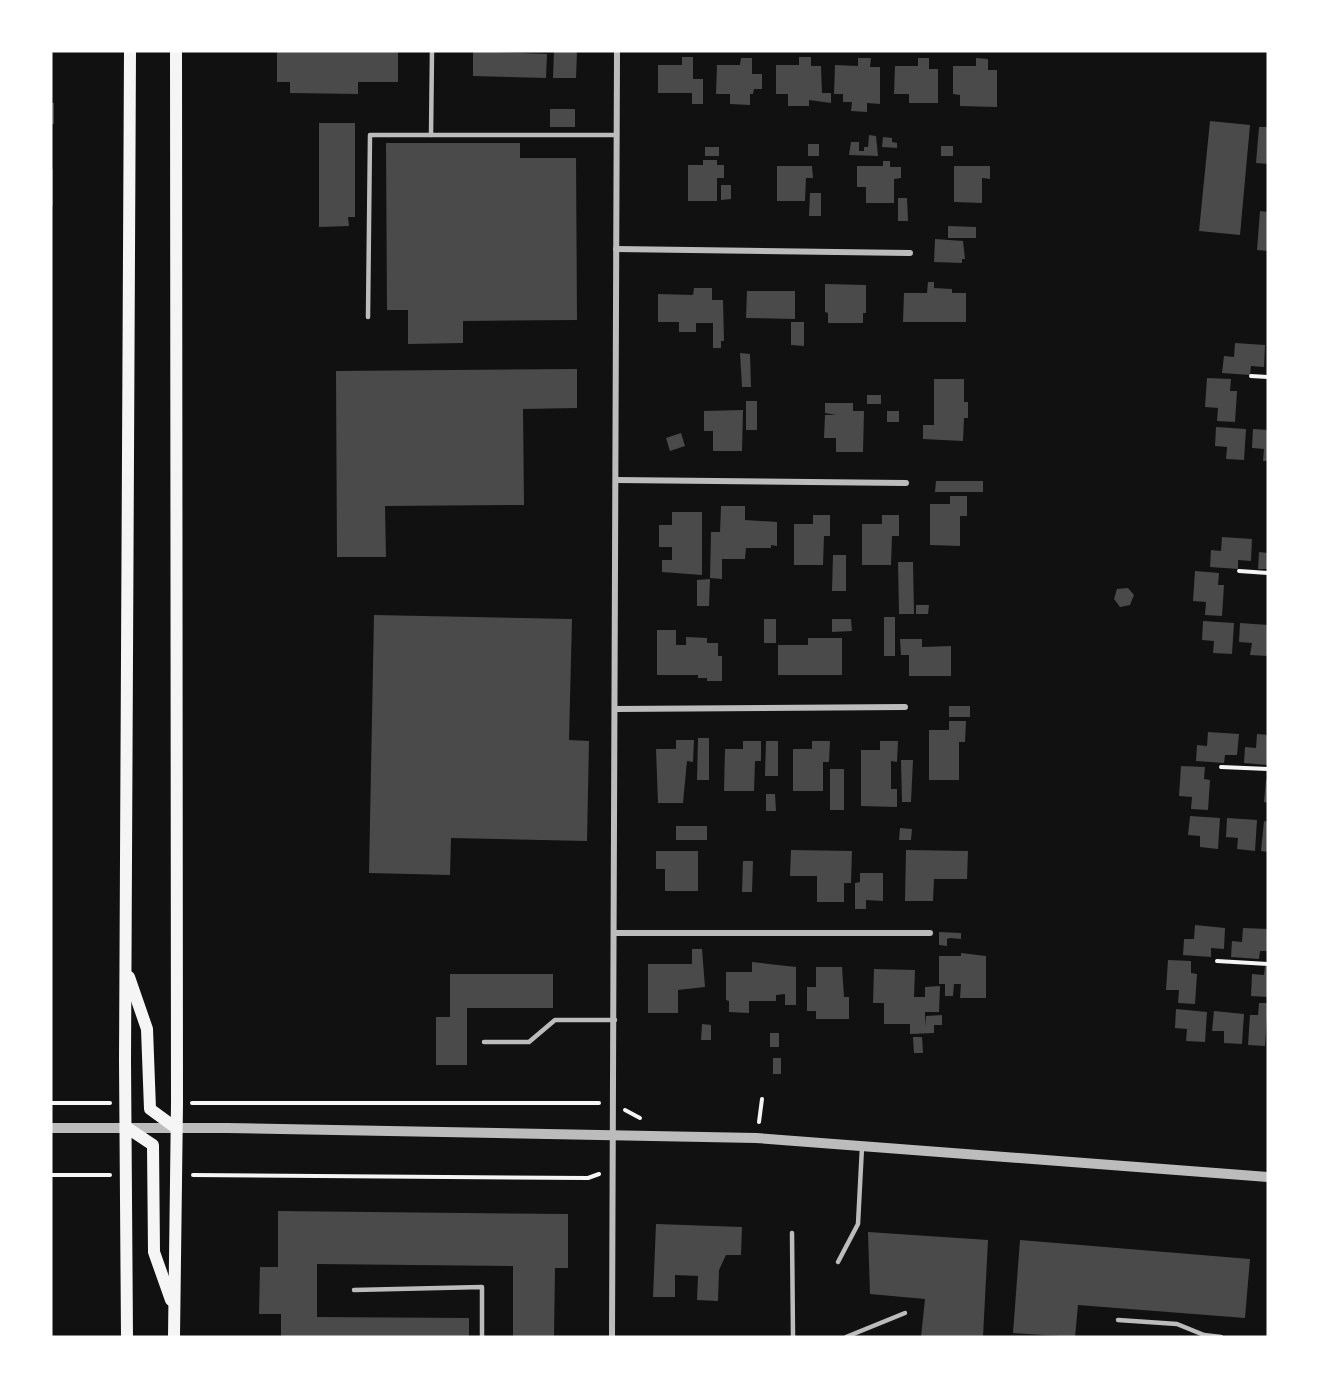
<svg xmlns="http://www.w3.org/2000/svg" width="1319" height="1388" viewBox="0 0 1319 1388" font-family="Figtree,sans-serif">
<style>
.building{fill:#4a4a4a}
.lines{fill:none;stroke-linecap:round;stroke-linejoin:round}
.path{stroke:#f5f5f5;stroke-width:4}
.service{stroke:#bcbcbc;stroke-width:4.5}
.minor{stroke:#bcbcbc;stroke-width:6}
.tertiary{stroke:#bcbcbc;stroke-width:10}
.secondary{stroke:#f5f5f5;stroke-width:12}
</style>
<rect width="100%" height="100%" fill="#111"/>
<g class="building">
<path d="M277,51H398V82H358V94L290,93V82H277Z"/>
<path d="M473,51L547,54L546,78L473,76Z"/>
<path d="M554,51H577L576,78H553Z"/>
<path d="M682,57H693V79H703V104H692V93H658V65H682Z"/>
<path d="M799,57H811V66H821L822,93H831V103L809,100V106H788V94H776V65H799Z"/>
<path d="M741,58H752V74H762V89H754L753,94H750V105L730,104V94H716L717,65H740Z"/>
<path d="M858,58H871L870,67H880V104L867,103V112L851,111L852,102H843V94H834L835,65L858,66Z"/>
<path d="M918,58H929V69H938V103H909V94H894L895,66H918Z"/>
<path d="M976,58L988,59V70H997V107L960,106V95L953,94V66H976Z"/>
<rect x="51" y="103" width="3" height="21"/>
<rect x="550" y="109" width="25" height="18"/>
<path d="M1210,121L1250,125L1240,235L1199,231Z"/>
<path d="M319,123H355V217H348L349,226L319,227Z"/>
<path d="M1259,127H1268V164L1256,163Z"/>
<path d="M869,135L876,136L878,156L849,155L851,142H859V151H864V147H868Z"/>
<path d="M883,137L892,138V142L897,143V148L882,147Z"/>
<path d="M386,143H520V158H576L577,320L463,321V343L408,344V310H387Z"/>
<rect x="808" y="144" width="11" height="12"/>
<rect x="941" y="146" width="12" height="10"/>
<rect x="705" y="147" width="14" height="9"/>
<path d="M703,160H717V165H724V178H717V201H688V165H703Z"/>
<path d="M883,161H890V167H901V178L894,179V203H866V187H857V166H883Z"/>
<path d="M777,166H812L813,178H806L805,201H777Z"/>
<path d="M954,166H990V179L982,178V203L954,202Z"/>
<rect x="51" y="169" width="2" height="37"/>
<path d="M721,185H731V199L721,200Z"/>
<path d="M810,193H821V216H809Z"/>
<path d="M898,198H907L908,221H898Z"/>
<path d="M1260,211L1268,212V251L1257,250Z"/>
<path d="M948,226L976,227V238H948Z"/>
<path d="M935,239L963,241L965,259H962V263L934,262Z"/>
<path d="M928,282H934V288L952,289V293H966V322H903L904,293H927Z"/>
<path d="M825,284L866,285V313H863V323H828V313L825,312Z"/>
<path d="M694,288H712V300H723L724,341H721V348H713V323H696V332H679V322H658V294L693,295Z"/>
<path d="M747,291H795V319L746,318Z"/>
<path d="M791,322H804V346L791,345Z"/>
<path d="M1235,343L1265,345L1264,367L1251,366L1250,375L1222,373L1224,356L1234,357Z"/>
<path d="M740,353L750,354L751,387H742Z"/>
<path d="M577,369V408L523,409L524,505L385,506L386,557H337L336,371Z"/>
<path d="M1207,378L1231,379L1230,391H1237L1235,422L1217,421L1218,408L1205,407Z"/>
<path d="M934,379H964V402H968V418H964L963,441L923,439V425H934Z"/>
<rect x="867" y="395" width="14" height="9"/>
<rect x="746" y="401" width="11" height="29"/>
<path d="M825,403H853V411H864L863,452H836V438H824L825,415H836L825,413Z"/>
<path d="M743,410L742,451H713V431H704V411Z"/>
<rect x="887" y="411" width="12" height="11"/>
<path d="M1216,427L1246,429L1244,460L1226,459L1227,447L1215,446Z"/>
<path d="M1253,429L1268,430V461H1263L1264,449L1252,448Z"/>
<path d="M681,433L685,446L670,451L666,438Z"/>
<path d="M936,481H983V492H935Z"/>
<path d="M950,496H967V516H960V546L930,545V504H950Z"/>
<path d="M721,506H745V520L777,522V546L771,545V548H746L745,559H722V579L710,578L711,532H720Z"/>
<path d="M672,512H702V575L662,572V560H672V547H659V525H672Z"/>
<path d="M813,515H830V536H824L823,565H794V524H813Z"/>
<path d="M882,515H899V536H892L891,565H862V524H882Z"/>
<path d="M1222,537L1252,539L1251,561L1238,560V569L1210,567L1211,550L1221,551Z"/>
<path d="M1259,552L1268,553V569H1258Z"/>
<path d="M833,555H846V591H832Z"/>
<path d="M898,562H913L914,614H899Z"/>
<path d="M1195,571L1219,573L1218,585H1224L1222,616L1205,615L1206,602L1193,601Z"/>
<path d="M710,579L709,606H697V580Z"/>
<path d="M1128,588L1134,595L1130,605L1120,607L1114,599L1117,589Z"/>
<path d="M916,605H929L928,614H916Z"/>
<path d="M374,615L572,619L569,740L589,741L587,841L451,838L450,875L369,873Z"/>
<rect x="884" y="617" width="11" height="39"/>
<rect x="764" y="619" width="12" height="24"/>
<path d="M832,619H851L852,631L832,632Z"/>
<path d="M1203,621L1234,623L1232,654L1213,653L1214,641L1202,640Z"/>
<path d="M1240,623L1268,625V656L1250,655L1252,643L1239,642Z"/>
<path d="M657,630H676V645H686V637L707,638V643H718V656H722V681H707V678H698V675H657Z"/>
<path d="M808,638H842V675H778V645H808Z"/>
<path d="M900,639H922V647L951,646V676H909V655H901Z"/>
<rect x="949" y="706" width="21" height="11"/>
<path d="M949,721H966L965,742H959V780H929V730H949Z"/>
<path d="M1208,732L1239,734L1237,755H1225L1224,763L1196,761L1197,745L1207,746Z"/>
<path d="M1257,734L1268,735V765L1244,763L1245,747L1256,748Z"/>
<path d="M698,738H709V780H697Z"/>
<path d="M676,740H694L693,762L687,761L683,803H658L656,749H676Z"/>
<path d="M743,741H761V761H755L754,791H724L725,749H743Z"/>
<path d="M766,741H778V776H765Z"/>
<path d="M812,741H830L829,762H823V791H793V749H812Z"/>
<path d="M880,741H898L897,762L891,761V789H897V807L861,806V750H880Z"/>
<path d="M901,760H913L911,802H902Z"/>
<path d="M1181,766L1205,767L1204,779L1210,780L1208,810L1191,809L1192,797L1179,796Z"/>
<rect x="830" y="769" width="14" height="41"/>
<path d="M1266,780H1268V803L1264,802Z"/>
<path d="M766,794H775L776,811H766Z"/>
<path d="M1190,816L1220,818L1218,849L1200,847V836L1188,835Z"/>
<path d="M1227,818L1257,820L1255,851L1237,849L1238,838L1226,837Z"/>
<path d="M1264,821L1268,822V852L1261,851Z"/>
<rect x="676" y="826" width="31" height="14"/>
<path d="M900,828L912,829L911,840H899Z"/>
<path d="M791,850L852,851L851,883H844V902H817V876H790Z"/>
<path d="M906,850L968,851L967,879H934L933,901H905Z"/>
<path d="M656,851H698V891H665V869H656Z"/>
<path d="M743,861H753L752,892H742Z"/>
<path d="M860,873H883V901L866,900V909H855V883L860,882Z"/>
<path d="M1195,925L1225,928L1224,949L1211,948V957L1183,955L1184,939H1194Z"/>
<path d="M1243,928L1268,929V951H1260L1259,959L1231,957L1232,941L1242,942Z"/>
<path d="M939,932L961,933V939L950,938L947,939V946L939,945Z"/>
<path d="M692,949H702L705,987L678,990V1013H648V964H692Z"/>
<path d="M961,953L986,956V998H960L961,984H954L953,996H945V984H939V956H961Z"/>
<path d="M1168,960L1191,961V973L1197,974L1195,1004L1178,1003L1179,990H1166Z"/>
<path d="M752,962L796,967V1005H785V994L776,995V1001H749V1013L729,1012V1001L726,1000V972H752Z"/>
<path d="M1265,966L1268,967V997L1251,996L1252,974L1264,975Z"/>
<path d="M816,967H842L844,997H849V1019H816V1011H807V987H816Z"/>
<path d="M874,969L915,970L914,997H925V987L940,986L939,1012H925V1026L926,1016L942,1015V1025H934V1033L910,1034V1024H884V1003H873Z"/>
<path d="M450,974H553V1008H467V1065H436V1017H450Z"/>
<path d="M1259,1003H1268L1265,1046L1248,1045L1250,1015H1258Z"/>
<path d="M1176,1009L1207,1012L1205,1042L1186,1041L1187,1029L1175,1028Z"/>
<path d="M1214,1011L1244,1014L1242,1044L1224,1043V1031H1212Z"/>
<path d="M702,1024L711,1025V1040H701Z"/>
<rect x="770" y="1033" width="9" height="14"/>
<path d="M913,1037H922L923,1053H914Z"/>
<rect x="773" y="1058" width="8" height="16"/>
<path d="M278,1211L568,1214V1268H555L554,1337H513V1266L317,1264V1317L469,1318V1337H281V1314H259L260,1267H278Z"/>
<path d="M656,1224L742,1227L741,1255H726L719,1270L718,1301L697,1300L698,1276L675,1275V1297H653Z"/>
<path d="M868,1232L988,1240L983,1337H921L925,1299L870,1294Z"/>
<path d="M1020,1240L1250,1259L1245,1318L1078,1305L1075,1337L1013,1333Z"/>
</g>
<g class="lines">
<g class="path">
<path d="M1251,376L1268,377"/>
<path d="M1239,571L1268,573"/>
<path d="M1221,767L1268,769"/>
<path d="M1217,961L1268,964"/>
<path d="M51,1103H110"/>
<path d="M192,1103H599"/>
<path d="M625,1110L640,1118"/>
<path d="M759,1122L762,1099"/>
<path d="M51,1175H110"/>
<path d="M193,1175L588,1178L599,1174"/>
</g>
<g class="service">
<path d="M431,135L432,51"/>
<path d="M368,317L370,135H617"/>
<path d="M484,1042H529L555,1020H615"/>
<path d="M792,1233L793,1337"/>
<path d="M838,1262L858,1224L862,1147"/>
<path d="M354,1290L482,1287V1337"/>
<path d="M1118,1320L1177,1324L1204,1335L1221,1337"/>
<path d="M846,1337L905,1313"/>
</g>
<g class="minor">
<path d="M616,249L910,253"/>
<path d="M616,480L906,483"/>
<path d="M615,709L905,707"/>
<path d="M615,933H930"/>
<path d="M612,1337L617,51"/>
</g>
<path class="tertiary" d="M51,1128H227L756,1138L1268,1177"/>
<g class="secondary">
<path d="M129,977L147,1029L150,1109L176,1128"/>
<path d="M126,1127L153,1145L154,1252L171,1300"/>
<path d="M127,1337L125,1061L130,51"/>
<path d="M174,1337L177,1103L176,51"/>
</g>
</g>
<rect width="1319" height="1388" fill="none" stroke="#ffffff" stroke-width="105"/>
</svg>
